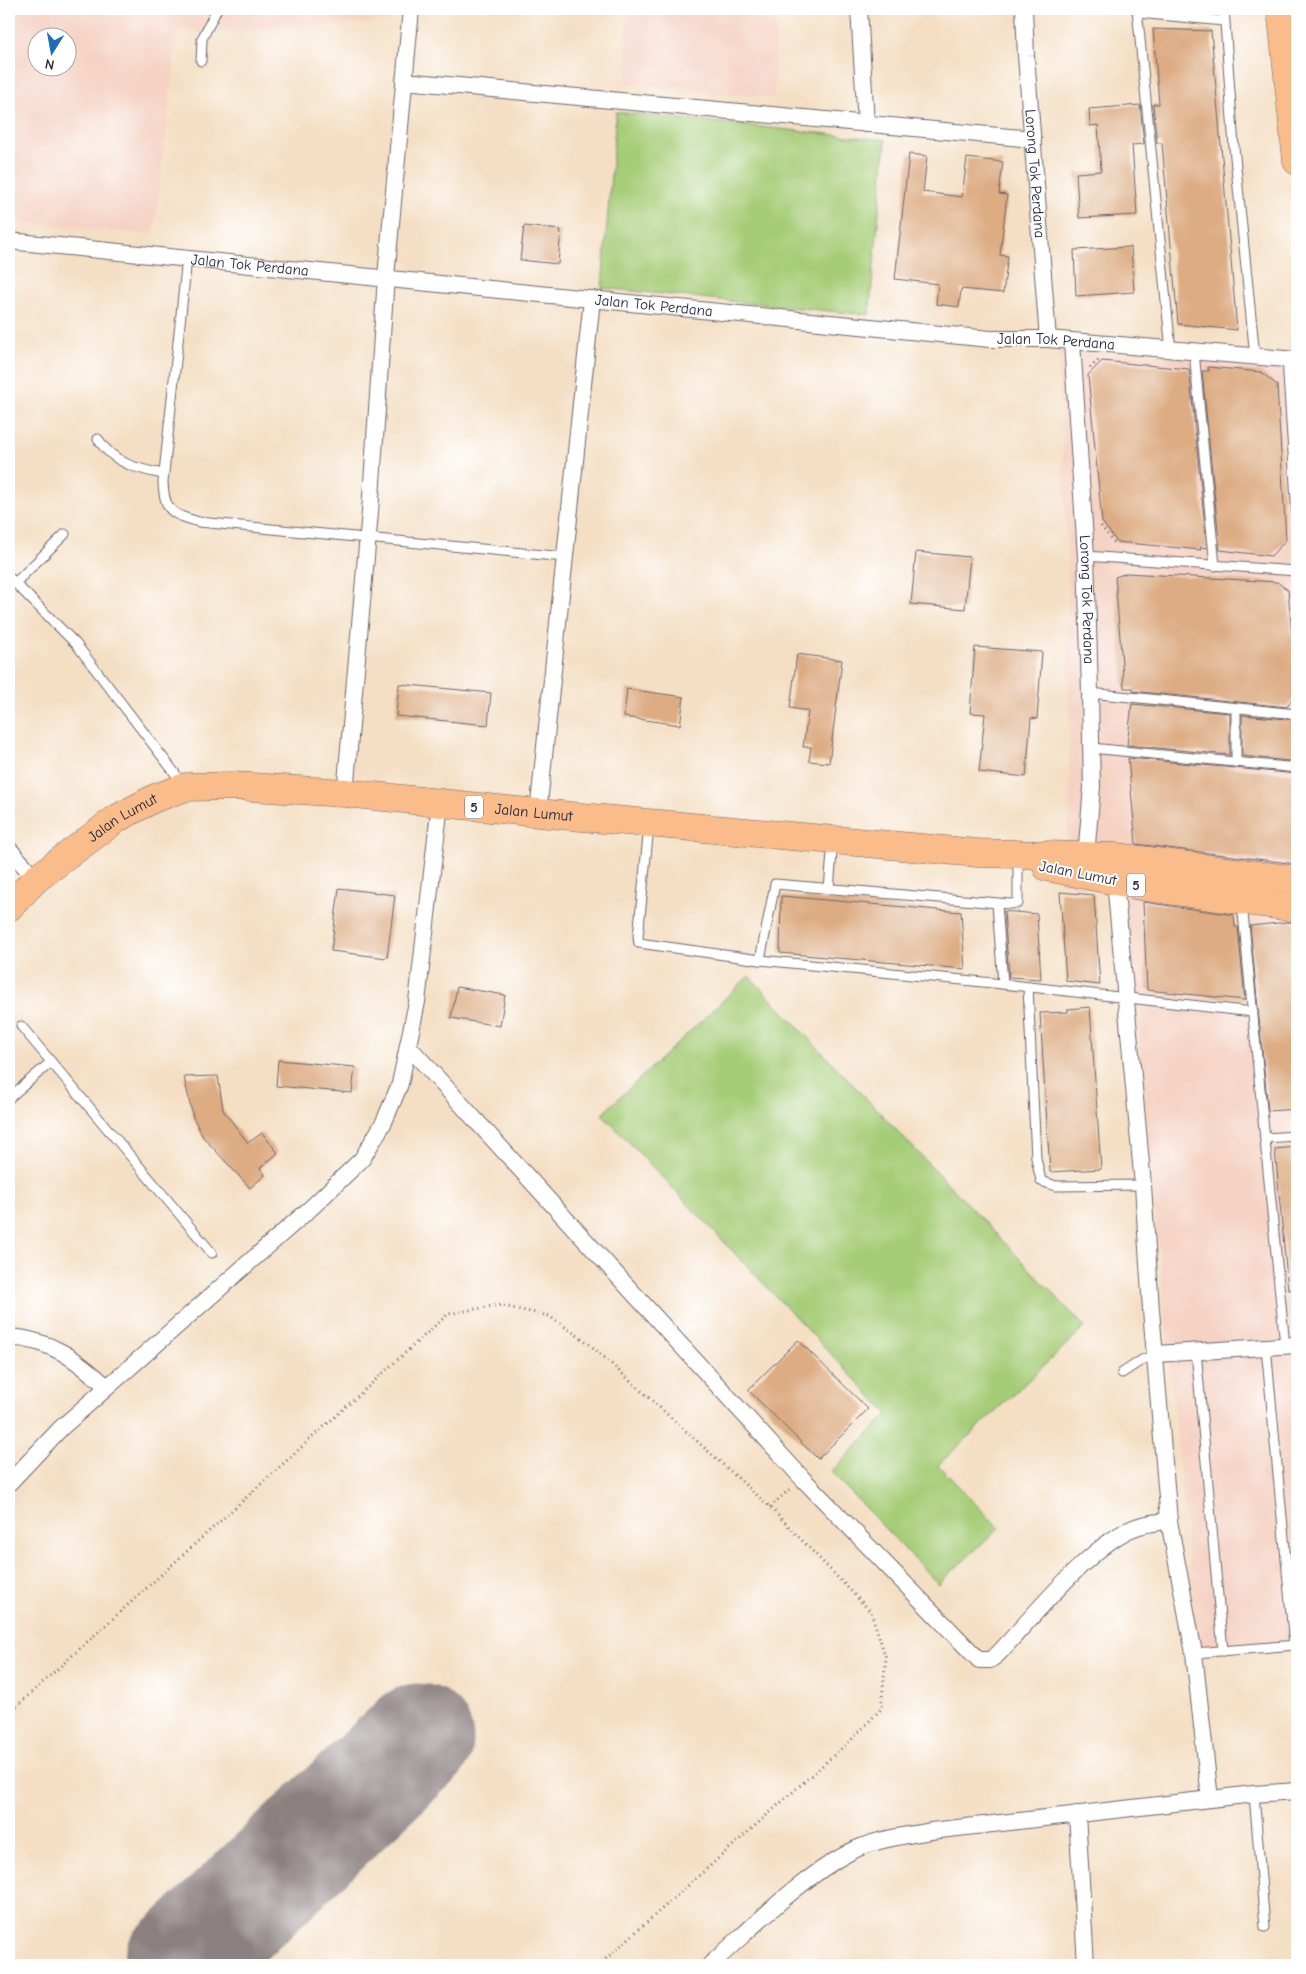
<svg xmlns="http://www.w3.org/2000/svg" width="1306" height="1974" viewBox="0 0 1306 1974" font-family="'Comic Neue',sans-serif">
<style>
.built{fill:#f5d2c3;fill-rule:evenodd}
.green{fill:#a5cc76;stroke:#647758}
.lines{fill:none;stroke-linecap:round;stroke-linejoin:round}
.runway{stroke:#8b8080;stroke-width:111}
.building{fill:#ddac83}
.lane-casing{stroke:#6c646b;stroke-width:11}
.street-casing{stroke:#6c646b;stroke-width:18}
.highway-casing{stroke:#6c646b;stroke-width:29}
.path{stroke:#6c646b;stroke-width:3;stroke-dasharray:1 4;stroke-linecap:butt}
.lane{stroke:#fff;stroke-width:9}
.street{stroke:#fff;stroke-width:16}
.highway{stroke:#f9bc8a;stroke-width:28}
.labels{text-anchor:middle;stroke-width:4;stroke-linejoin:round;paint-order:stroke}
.shield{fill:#fff;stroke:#646476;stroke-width:1}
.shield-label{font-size:14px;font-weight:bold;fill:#22223b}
.street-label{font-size:15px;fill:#22223b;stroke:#fff}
</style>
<rect width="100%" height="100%" fill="#fff"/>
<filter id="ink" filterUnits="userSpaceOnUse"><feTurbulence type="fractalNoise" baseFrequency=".02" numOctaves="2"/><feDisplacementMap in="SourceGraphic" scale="10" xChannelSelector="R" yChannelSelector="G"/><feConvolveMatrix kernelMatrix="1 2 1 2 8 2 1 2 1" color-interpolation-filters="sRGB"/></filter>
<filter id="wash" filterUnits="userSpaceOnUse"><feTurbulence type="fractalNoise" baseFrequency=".0096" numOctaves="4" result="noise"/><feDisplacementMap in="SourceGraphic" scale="20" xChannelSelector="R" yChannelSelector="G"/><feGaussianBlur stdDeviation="1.12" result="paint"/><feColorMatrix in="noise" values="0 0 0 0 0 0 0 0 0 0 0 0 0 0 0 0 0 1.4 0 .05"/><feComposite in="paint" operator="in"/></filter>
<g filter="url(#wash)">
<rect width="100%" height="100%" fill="#f4dfc4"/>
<g class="built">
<path d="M9,9H390L389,21L203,32L178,30L154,235L9,220ZM38,38H68V68H38Z"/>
<path d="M627,9H776L774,98L626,84Z"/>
<path d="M1058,349L1297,366V1642L1197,1651L1125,894L1059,883L1070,815L1067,544Z"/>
</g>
<g class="green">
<path d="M616,112L886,140L869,315L602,288Z"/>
<path d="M749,976L1085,1327L938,1465L999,1528L938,1584L831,1472L888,1414L602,1114Z"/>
</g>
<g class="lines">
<path class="runway" d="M179,1965L418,1739"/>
</g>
<g id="blocks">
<g class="building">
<path d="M1153,29L1211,31L1237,330L1178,324L1162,143H1157L1153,104H1159Z"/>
<path d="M1140,105L1144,144L1132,145L1137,215L1079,218L1076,173L1101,171L1098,125L1090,126L1089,109Z"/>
<path d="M909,154L927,156L923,192L962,197L967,158L1003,162L999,194L1007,195L1000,255L1008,256L1003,293L961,289L959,307L936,304L938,284L895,279Z"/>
<path d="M524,226L561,230L558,264L520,260Z"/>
<path d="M1131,247L1134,292L1076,296L1074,250Z"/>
<path d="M1102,361L1189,369L1207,548L1200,547L1201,550L1117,542L1102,522L1088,375Z"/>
<path d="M1208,367L1261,372L1277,385L1286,540L1271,556L1220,550L1202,371H1209Z"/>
<path d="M916,552L970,557L965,609L911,604Z"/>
<path d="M1127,573L1277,582L1288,590L1297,692L1287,707L1133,691V688H1124L1115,577Z"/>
<path d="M975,647L1042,652L1037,719L1031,718L1026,777L979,772L985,714L970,713Z"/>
<path d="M797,654L842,660L829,763L809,761L811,747H803L808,711L790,708Z"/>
<path d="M399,684L491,693L488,725L396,716Z"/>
<path d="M627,689L684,697L680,725L624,717Z"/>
<path d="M1132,704L1230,713V755L1127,745Z"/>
<path d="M1242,715L1297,720V762L1242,756Z"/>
<path d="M1128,758L1297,774V864L1136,844Z"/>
<path d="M339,888L395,895L387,958L331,951Z"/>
<path d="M1060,892L1094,895L1100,985L1066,981Z"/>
<path d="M781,896L961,912L965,969L780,953Z"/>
<path d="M1143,902L1234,915L1235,927H1238L1245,1000L1147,990Z"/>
<path d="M1004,911L1037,914L1041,979L1009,977Z"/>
<path d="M1288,922L1297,923V1109L1268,1111L1250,926Z"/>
<path d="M457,987L505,995L500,1026L451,1018Z"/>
<path d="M1090,1007L1101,1169L1050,1172L1040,1013L1068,1012V1009Z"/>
<path d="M278,1060L355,1067L352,1093L276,1086Z"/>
<path d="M218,1076L223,1110L248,1143L262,1133L278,1153L260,1168L265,1175L250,1188L203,1137L193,1117L184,1077Z"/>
<path d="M1297,1147V1289L1288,1290L1275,1149Z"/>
<path d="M798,1340L868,1409L818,1459L748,1390Z"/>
</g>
</g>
</g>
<g filter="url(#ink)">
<use href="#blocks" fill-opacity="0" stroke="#6c646b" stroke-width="1"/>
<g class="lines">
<defs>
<g id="lane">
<path d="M1137,9L1171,351"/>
<path d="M1224,9L1234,147L1255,357"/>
<path d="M1138,13L1224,21"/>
<path d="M201,61L202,39L217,9"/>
<path d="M187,258L163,482C164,512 172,514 199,522L565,557"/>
<path d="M1194,352L1215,566"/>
<path d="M1287,359L1297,516"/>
<path d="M98,439C113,463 137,469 163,474"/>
<path d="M1086,556L1297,571"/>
<path d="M9,577L76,644L184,785"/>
<path d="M15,583L65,534"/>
<path d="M1090,693L1297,714"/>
<path d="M1091,748L1297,768"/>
<path d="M1236,762V708"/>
<path d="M649,826L638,937L639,943L760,960L1003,984L1253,1012"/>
<path d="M829,889L833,841"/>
<path d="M1242,903L1285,1346"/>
<path d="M997,904L1003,984"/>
<path d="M760,960L775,884L1010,904L1018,903V861"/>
<path d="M1028,987L1036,1158L1041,1181L1056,1186L1143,1185"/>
<path d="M21,1026L212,1253"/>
<path d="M9,1098L51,1062"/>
<path d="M1265,1138L1297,1136"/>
<path d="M1266,1347L1294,1645"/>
<path d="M1196,1351L1223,1651"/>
<path d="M1122,1373L1142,1360L1156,1354"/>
<path d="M1194,1653L1297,1645"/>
<path d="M1254,1794L1265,1927"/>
</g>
<g id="street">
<path d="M859,9L866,124"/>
<path id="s1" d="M1024,9L1026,56L1048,339"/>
<path d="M404,81L1033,139"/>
<path id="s2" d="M9,241L990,339H1048L1297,360"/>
<path id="s3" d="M1072,342L1086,556L1090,693L1092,787L1086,856"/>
<path d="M345,793L370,512L386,277L411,9"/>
<path d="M538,813L592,299"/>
<path d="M9,849L36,879"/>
<path d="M1115,881L1143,1185L1151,1310L1169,1521L1194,1653L1210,1799"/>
<path d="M408,1046L802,1478L979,1660H990L998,1654C1030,1620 1096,1538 1139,1526C1149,1523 1159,1522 1169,1521"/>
<path d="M9,1337C52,1340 76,1359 107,1387"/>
<path d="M1156,1354L1297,1345"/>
<path d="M9,1483L61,1428L312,1207L362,1159L384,1122L400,1084L417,1002L440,803"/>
<path d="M1077,1814L1086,1965"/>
<path d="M710,1965C753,1927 799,1879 850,1852C874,1839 905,1836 931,1831L1254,1794L1297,1791"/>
</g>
<g id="highway">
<path d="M1281,9L1297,161"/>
<path d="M1047,867L1145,887L1297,908"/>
<path id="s4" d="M9,907L36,879L116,819L155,798L186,787L235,786L345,793L538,813L977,853L1117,857L1297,880"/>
</g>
</defs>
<use href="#lane" class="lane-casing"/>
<use href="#street" class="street-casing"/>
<use href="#highway" class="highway-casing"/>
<g class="path">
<path d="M1090,368L1100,359"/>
<path d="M1101,526L1116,545"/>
<path d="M770,1507L791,1488"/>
<path d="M9,1713L448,1314L498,1305L549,1316L587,1342L769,1506L871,1612L886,1658L881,1709L851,1740L599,1965"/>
</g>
<use href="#lane" class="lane"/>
<use href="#street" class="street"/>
<use href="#highway" class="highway"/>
</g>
</g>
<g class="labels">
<g class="shield">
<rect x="465" y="795.5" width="18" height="23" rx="4"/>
<rect x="1127" y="873.5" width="18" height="23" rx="4"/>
</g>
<g class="shield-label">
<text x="474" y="812">5</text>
<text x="1136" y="890">5</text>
</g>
<g class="street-label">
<text dy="5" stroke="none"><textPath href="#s1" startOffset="165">Lorong Tok Perdana</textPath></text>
<text dy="5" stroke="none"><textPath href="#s2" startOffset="242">Jalan Tok Perdana</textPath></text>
<text dy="5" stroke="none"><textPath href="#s2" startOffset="648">Jalan Tok Perdana</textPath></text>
<text dy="5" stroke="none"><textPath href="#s2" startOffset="1052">Jalan Tok Perdana</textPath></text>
<text dy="5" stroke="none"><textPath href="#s3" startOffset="258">Lorong Tok Perdana</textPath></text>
<text dy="5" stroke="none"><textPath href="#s4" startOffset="565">Jalan Lumut</textPath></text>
<text dy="5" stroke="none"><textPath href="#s4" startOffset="145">Jalan Lumut</textPath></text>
<text transform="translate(1078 873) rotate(11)" y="5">Jalan Lumut</text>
</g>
</g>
<rect width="1306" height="1974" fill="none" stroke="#fff" stroke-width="30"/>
<g transform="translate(52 52) rotate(191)"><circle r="24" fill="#ffffff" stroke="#a7a7b1"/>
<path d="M0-4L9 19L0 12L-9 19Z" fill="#1f6fb2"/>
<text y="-8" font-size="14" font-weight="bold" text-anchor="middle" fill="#22223b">N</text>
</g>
</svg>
